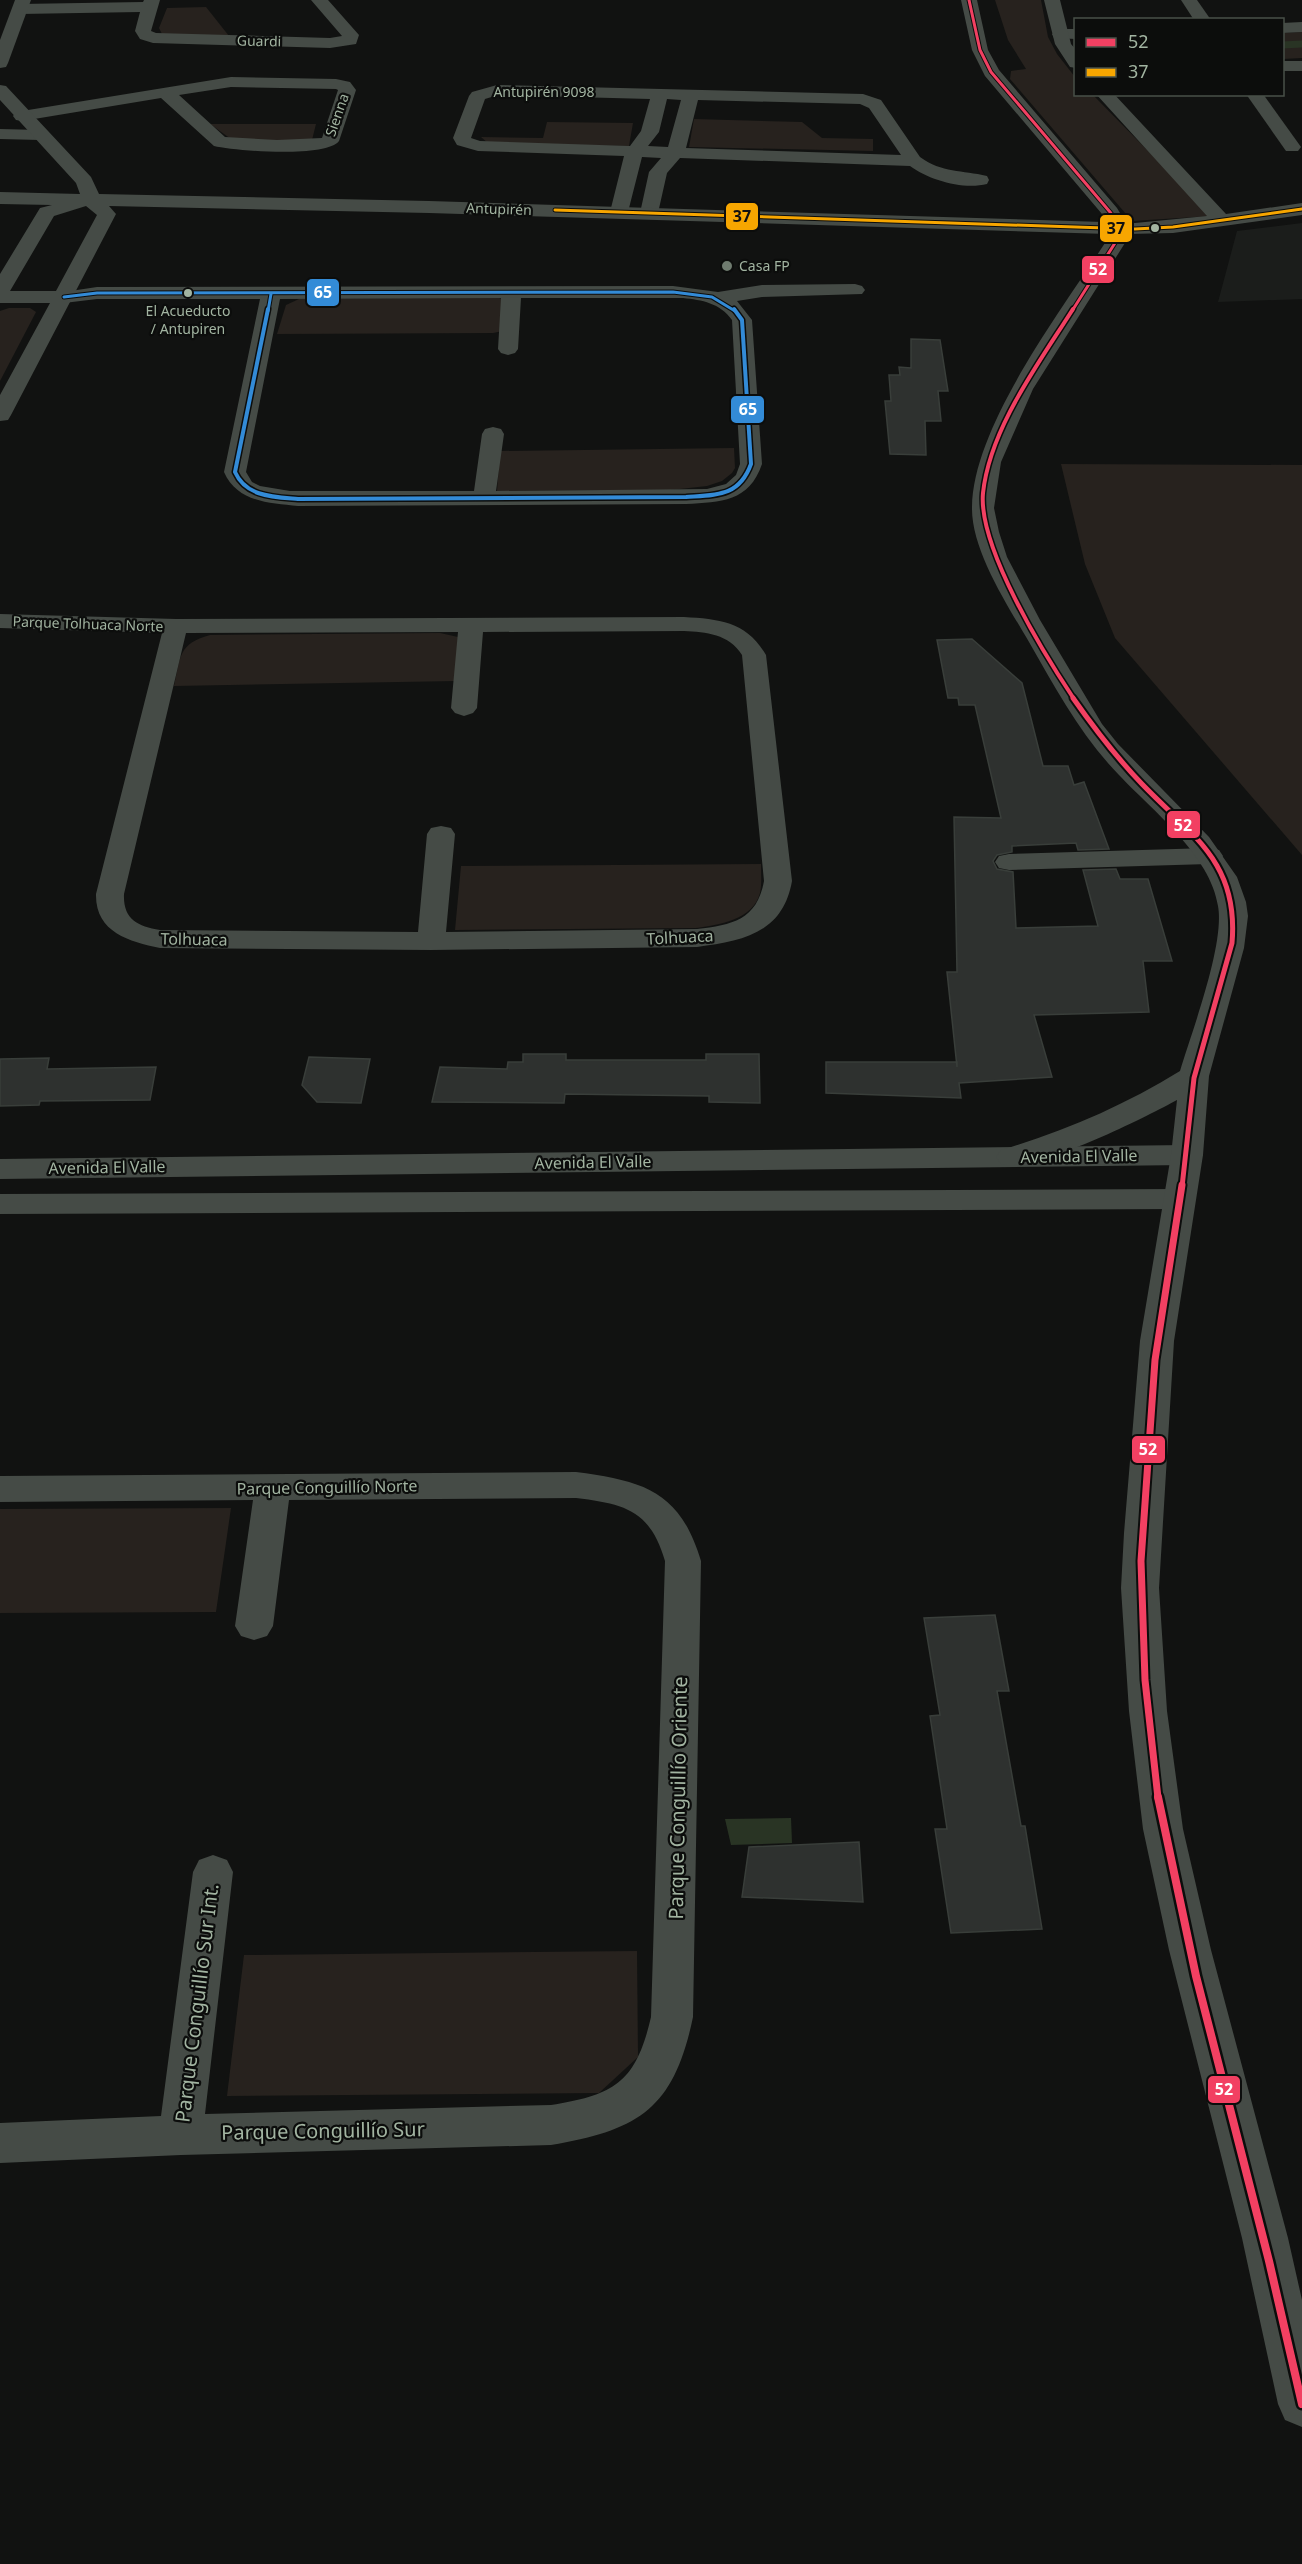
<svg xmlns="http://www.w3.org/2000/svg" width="1302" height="2564" viewBox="0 0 1302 2564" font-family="'Noto Sans',sans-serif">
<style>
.built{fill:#1b1d1b}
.green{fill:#27221e}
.water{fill:#293424}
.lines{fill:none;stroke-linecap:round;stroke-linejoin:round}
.stream{stroke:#293424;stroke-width:7}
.building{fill:#2e312f;stroke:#393e3a;stroke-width:1.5}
.minor{fill:#454b46;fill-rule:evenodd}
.tertiary{fill:#454b46;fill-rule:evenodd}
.bus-1-far4-casing{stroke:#0c0d0c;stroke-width:5}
.bus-1-far3-casing{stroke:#0c0d0c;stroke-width:7}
.bus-1-far2-casing{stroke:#0c0d0c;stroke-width:9}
.bus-1-far1-casing{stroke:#0c0d0c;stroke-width:11}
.bus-1-casing{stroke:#0c0d0c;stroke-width:13}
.bus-2-casing{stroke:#0c0d0c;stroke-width:5}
.bus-3-far1-casing{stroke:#0c0d0c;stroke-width:5}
.bus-3-casing{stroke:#0c0d0c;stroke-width:7}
.bus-1-far4{stroke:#f24062;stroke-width:3}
.bus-1-far3{stroke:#f24062;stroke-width:4}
.bus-1-far2{stroke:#f24062;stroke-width:5}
.bus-1-far1{stroke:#f24062;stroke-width:7}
.bus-1{stroke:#f24062;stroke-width:8}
.bus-2{stroke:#f7a600;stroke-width:3}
.bus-3-far1{stroke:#338bd7;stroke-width:3}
.bus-3{stroke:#338bd7;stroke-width:4}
.bus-dot{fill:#a2b4a1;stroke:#0c0d0c;stroke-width:2}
.poi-dot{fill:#6f7b6f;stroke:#0c0d0c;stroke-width:2}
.labels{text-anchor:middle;stroke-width:4.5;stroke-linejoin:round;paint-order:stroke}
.far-street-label{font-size:14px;fill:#a2b4a1;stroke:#0c0d0c}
.far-poi-label{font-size:14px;fill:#a2b4a1;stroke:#0c0d0c;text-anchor:start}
.bus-label{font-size:14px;fill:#a2b4a1;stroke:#0c0d0c}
.street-label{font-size:16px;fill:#a2b4a1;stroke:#0c0d0c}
.near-street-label{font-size:20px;fill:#a2b4a1;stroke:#0c0d0c}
.line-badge{stroke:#0c0d0c;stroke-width:2}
.badge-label{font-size:16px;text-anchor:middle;font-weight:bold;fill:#fff}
.pale-badge-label{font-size:16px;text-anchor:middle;font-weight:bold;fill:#111}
</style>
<rect width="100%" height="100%" fill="#111211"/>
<path class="built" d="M1302,223V299L1218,302L1237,231Z"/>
<g class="green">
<path d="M995,0H1041L1048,37L1057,54L1075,77L1076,94L1093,95L1212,216L1132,221L1010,79L1011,71L1026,69L1008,40Z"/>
<path d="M206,7L229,36L162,34L159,28L167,8Z"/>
<path d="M1302,32V58L1283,59L1282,33Z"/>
<path d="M694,119L802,122L822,138L873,139V151L689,147Z"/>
<path d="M547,122L633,123L629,146L489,144L481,137L543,138Z"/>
<path d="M210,124H316L312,140L291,144L231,139Z"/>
<path d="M497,297L502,299L503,331L493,333L277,334L286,305L299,299Z"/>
<path d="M9,308H30L36,312L0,381V311Z"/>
<path d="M734,448L735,468L732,473L722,481L707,486L671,490L497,491L500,451Z"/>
<path d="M1061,464L1302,465V855L1115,638L1085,564Z"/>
<path d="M440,633L458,637L457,681L174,686C181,656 178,644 210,635Z"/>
<path d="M761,864C761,873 762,884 760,893C753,920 718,925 696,928L455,930L461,866Z"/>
<path d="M231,1508L216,1612L0,1613V1509Z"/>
<path d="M637,1951L638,2057L599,2093L227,2096L244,1955Z"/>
</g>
<path class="water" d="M791,1818L792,1843L731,1845L725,1819Z"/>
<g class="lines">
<path class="stream" d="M1282,45L1302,44"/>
</g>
<g class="building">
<path d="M911,339L940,340L948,391H938L941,421H925L926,455L890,454L885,401H891L889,375H900L899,367L911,368Z"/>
<path d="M972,639L1022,683L1043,766H1068L1074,785L1084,782L1109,849L1078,850L1076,843L1012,846V852L997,855L993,861L997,869L1013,872L1016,928L1098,926L1083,870L1116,869L1120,879H1148L1172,961H1143L1149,1012L1034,1015L1052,1077L959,1083L961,1098L826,1093V1062H957V1067L947,972H957L954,817L1001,818L975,705H959L958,698H948L937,640Z"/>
<path d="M523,1054H566V1060H706V1054H759L760,1103L709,1102V1096L565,1094L564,1103L432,1102L440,1067L507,1069L508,1062H523Z"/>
<path d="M309,1057L370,1059L361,1103L317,1102L302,1085Z"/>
<path d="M49,1058L47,1069L156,1067L150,1100L40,1101L39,1105L0,1106V1059Z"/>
<path d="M995,1615L1009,1691H997L1021,1826H1025L1042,1929L951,1933L935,1829H947L930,1716L940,1715L924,1618Z"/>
<path d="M859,1842L863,1902L742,1897L749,1847Z"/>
</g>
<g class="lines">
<g class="minor">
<path d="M144,0H160L151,31L156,33L330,38L342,36L311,0H328L359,35L356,44L330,48L153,43L140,39L135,31L140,12L20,14L12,9L20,4L143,2Z"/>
<path d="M961,0H977L988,50L999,70L1117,208L1129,228L1126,232H1112L1102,214L985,76L972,50Z"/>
<path d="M1181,0H1197L1211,20H1194Z"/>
<path d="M1302,22V32L1282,33V23Z"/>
<path d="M1060,29H1076V39L1054,38L1052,34Z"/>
<rect x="1282" y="61" width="20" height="10"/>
<path d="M231,77L336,79L350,82L356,90L339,141C327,158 234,151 214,146L161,98L22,121L16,120L13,116L16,112L22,111ZM231,87L336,89L338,90L322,138L277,140L225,137L179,95Z"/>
<path d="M497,85L863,94L881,100L920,157C942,173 962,170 987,176L989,180L987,184C963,190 929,180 910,166L680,158L667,173L658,213L656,217H642L640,213L649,172L661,158L642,157L628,212L626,216H612L610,212L624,156L478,151L457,145L453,138L469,96L472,92ZM498,95L650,99L641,131L630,146L480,141L471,138L485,99ZM667,99L681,100L668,147L648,146L659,132ZM698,100L860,104L869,108L901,155L686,148Z"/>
<path d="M1246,94H1263L1301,147L1298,151H1286Z"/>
<path d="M0,129L40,130L46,131L49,135L46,139L40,140L0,139Z"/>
<path d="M855,284L862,286L865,290L862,294L762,297L737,301L752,320L762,464C749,502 721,502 686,504L298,506C269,503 237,502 224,472L260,299H97L64,303L57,301L54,297L57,293L97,287L673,286L718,292L762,285ZM501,298L498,349L501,353L508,355L515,353L518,349L521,298H683C702,300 720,303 732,320L740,464L736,475L726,484L707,489L496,491L504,434L501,429L493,427L485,429L482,434L474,491H290L260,486L252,482L246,472L280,299Z"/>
<path d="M0,614L176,619L684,617C720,619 747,622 766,655L792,881C783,933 743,941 697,947L431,950L160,948C129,942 95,932 96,894L162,633L0,628ZM458,632L451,708L455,713L464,716L473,713L477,708L483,632L684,631C706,632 729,634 742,655L764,881C757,920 732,925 697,929L446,932L455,834L451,828L441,826L431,828L427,834L418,932L160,930C137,926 123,919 124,894L186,633Z"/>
<path d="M1209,848L1219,850L1223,856L1219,862L1209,864L1009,870L999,868L995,862L999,856L1009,854Z"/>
<path d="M1187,1145L1198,1148L1203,1155L1198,1162L1187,1165L0,1179V1159Z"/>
<path d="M1180,1189L1191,1192L1196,1199L1191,1206L1180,1209L0,1214V1194Z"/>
<path d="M576,1472C644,1481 680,1491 701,1561L693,2017C674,2108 640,2130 551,2145L181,2155L0,2163V2123L161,2116L193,1872L199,1860L213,1855L227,1860L233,1872L205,2114L551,2105C615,2095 636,2082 651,2017L665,1561C650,1510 625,1504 576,1498L289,1500L273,1626L267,1636L254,1640L241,1636L235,1626L253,1500L0,1502V1476Z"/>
</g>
<g class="tertiary">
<path d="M15,0H31L8,63L6,67L0,68V40Z"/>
<path d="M1044,0H1060L1071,44L1076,50V68L1070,67L1055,44Z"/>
<path d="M0,85L6,86L91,177L99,194L429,201L1135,223L1207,216L1096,94H1114L1226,214L1302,203V215L1173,233L1127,234L1125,243L1033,389L1001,462L994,508L999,532L1007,557L1040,620L1102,724L1118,744L1209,837L1237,877L1246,902L1248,916L1244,948L1209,1076L1203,1155L1174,1341L1159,1588L1167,1711L1183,1829L1211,1950L1288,2238L1302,2300V2427L1285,2420L1278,2404L1242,2238L1169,1950L1143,1829L1129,1711L1121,1588L1124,1533L1140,1341L1171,1155L1177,1100C1144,1118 1035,1173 1001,1164L996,1157L1001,1150C1065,1131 1123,1106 1180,1071C1192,1031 1225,944 1218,906C1211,856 1152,810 1119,775C1081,736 1056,689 1029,642C1008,606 971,550 972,507C973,426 1061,311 1105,243L1108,234L429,213L109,206L116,214L11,415L8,420L0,421V395L50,303H0V274L40,208L52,205L0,204V192L80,194L76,183L0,100ZM86,206L97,215L56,291H10L54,216Z"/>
</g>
<defs>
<path id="bus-1-far4" d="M969,0L980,50L991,72L1110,212C1118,222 1120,231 1115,243L1072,311"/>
<path id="bus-1-far3" d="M1073,309C1039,363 990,428 983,493C978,547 1044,654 1074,699"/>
<path id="bus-1-far2" d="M1073,698C1094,728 1116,757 1142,784C1192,836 1239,862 1232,943L1194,1078L1182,1187"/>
<path id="bus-1-far1" d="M1158,1798L1145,1680L1141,1561L1155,1360L1182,1185"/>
<path id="bus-1" d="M1158,1797L1196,1976L1269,2261L1302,2404"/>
<path id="bus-2" d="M555,210L1135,229L1173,227L1302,209"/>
<g id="bus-3-far1">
<path d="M64,297L97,293L673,292L712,297L735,311"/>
<path d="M268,311L271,294"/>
</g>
<path id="bus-3" d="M268,309L235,472C246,497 274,497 298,499L686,497C716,495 739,497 751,464L742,320L734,309"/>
</defs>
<use href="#bus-1-far4" class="bus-1-far4-casing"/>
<use href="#bus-1-far3" class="bus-1-far3-casing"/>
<use href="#bus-1-far2" class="bus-1-far2-casing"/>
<use href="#bus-1-far1" class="bus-1-far1-casing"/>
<use href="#bus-1" class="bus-1-casing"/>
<use href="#bus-2" class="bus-2-casing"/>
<use href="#bus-3-far1" class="bus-3-far1-casing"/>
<use href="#bus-3" class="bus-3-casing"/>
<use href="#bus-1-far4" class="bus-1-far4"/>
<use href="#bus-1-far3" class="bus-1-far3"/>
<use href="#bus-1-far2" class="bus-1-far2"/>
<use href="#bus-1-far1" class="bus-1-far1"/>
<use href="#bus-1" class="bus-1"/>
<use href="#bus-2" class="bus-2"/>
<use href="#bus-3-far1" class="bus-3-far1"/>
<use href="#bus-3" class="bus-3"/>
</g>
<g class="bus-dot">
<circle cx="1155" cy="228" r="5"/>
<circle cx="188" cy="293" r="5"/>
</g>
<circle class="poi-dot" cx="727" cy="266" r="6"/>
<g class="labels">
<g class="far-street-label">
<text transform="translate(259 41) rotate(1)" y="5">Guardi</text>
<text x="544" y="97">Antupirén 9098</text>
<text transform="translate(337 115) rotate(-71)" y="5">Sienna</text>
<text transform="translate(499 209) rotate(2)" y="5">Antupirén</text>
<text transform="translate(88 624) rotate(2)" y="5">Parque Tolhuaca Norte</text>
</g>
<g class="far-poi-label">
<text x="739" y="271">Casa FP</text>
</g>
<g class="bus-label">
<text x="188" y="316">El Acueducto<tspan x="188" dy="18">/ Antupiren</tspan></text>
</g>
<g class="street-label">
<text transform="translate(680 937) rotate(-3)" y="6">Tolhuaca</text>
<text transform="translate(194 939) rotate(1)" y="6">Tolhuaca</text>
<text transform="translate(1079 1156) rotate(-1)" y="6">Avenida El Valle</text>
<text transform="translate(593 1162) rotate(-1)" y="6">Avenida El Valle</text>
<text transform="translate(107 1167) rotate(-1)" y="6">Avenida El Valle</text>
<text transform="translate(327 1487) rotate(-1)" y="6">Parque Conguillío Norte</text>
</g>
<g class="near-street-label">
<text transform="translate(678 1798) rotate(-89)" y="7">Parque Conguillío Oriente</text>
<text transform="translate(197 2003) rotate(-83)" y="7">Parque Conguillío Sur Int.</text>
<text transform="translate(323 2131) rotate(-1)" y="7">Parque Conguillío Sur</text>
</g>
</g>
<g class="line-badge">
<rect x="725" y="202" width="34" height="29" rx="6" fill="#f7a600"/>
<rect x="1099" y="214" width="34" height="29" rx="6" fill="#f7a600"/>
<rect x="1081" y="255" width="34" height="29" rx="6" fill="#f24062"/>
<rect x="306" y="278" width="34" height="29" rx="6" fill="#338bd7"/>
<rect x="730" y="395" width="35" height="29" rx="6" fill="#338bd7"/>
<rect x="1166" y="810" width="35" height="29" rx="6" fill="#f24062"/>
<rect x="1131" y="1435" width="35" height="29" rx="6" fill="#f24062"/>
<rect x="1207" y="2075" width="34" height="29" rx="6" fill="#f24062"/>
</g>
<g class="badge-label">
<text x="1098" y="275">52</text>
<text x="323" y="298">65</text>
<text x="748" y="415">65</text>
<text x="1183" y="831">52</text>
<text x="1148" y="1455">52</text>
<text x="1224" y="2095">52</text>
</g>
<g class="pale-badge-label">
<text x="742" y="222">37</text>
<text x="1116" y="234">37</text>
</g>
<rect x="1074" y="18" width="210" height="78" fill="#0c0d0c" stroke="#485048" stroke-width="1.5"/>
<rect x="1086" y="38" width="30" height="9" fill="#f24062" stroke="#485048" stroke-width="1.5"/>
<text x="1128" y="48" font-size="18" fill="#a2b4a1">52</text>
<rect x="1086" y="68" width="30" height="9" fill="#f7a600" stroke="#485048" stroke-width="1.5"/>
<text x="1128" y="78" font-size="18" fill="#a2b4a1">37</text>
</svg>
